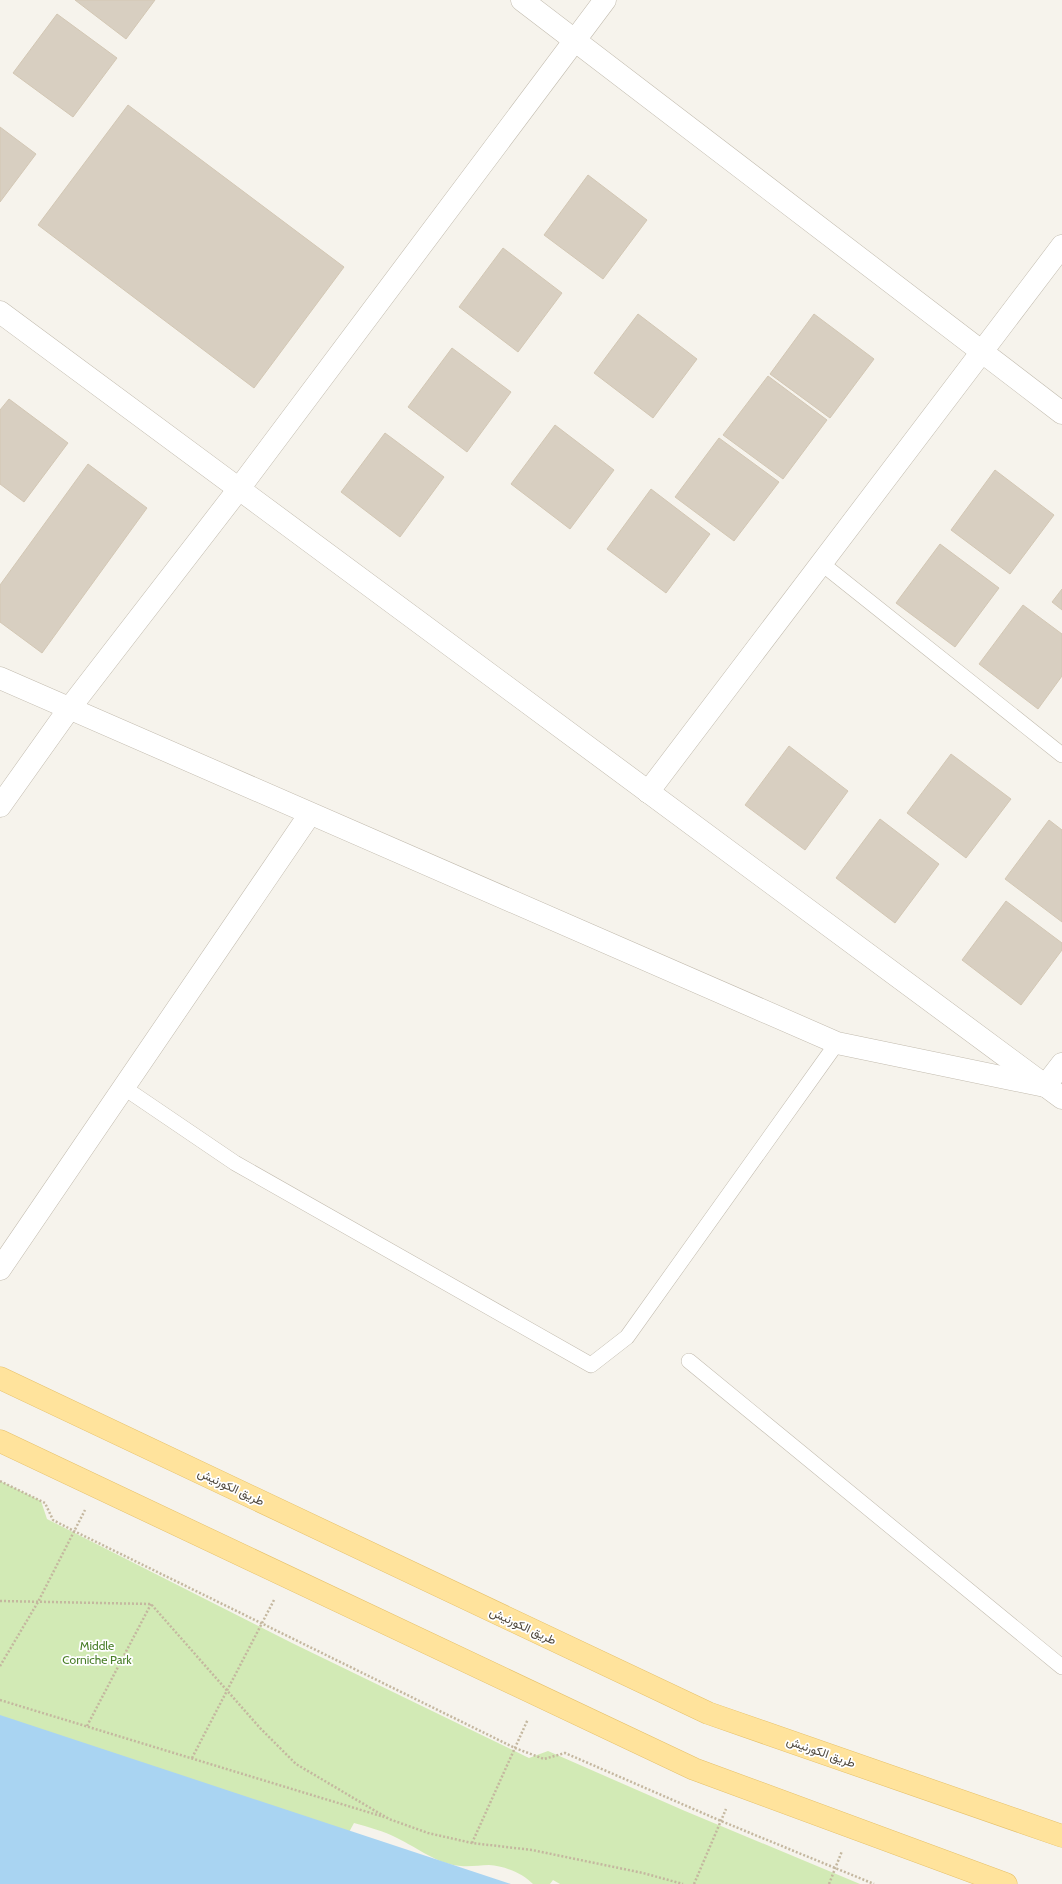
<svg xmlns="http://www.w3.org/2000/svg" width="1062" height="1884" viewBox="0 0 1062 1884" font-family="Cabin,Vazirmatn,sans-serif">
<style>
.green{fill:#d2eab5}
.water{fill:#a9d4f2}
.building{fill:#d8cfc1;stroke:#d3c7b4}
.lines{fill:none;stroke-linecap:round;stroke-linejoin:round}
.lane-casing{stroke:#c2bbae;stroke-width:16}
.street-casing{stroke:#c2bbae;stroke-width:23}
.primary-casing{stroke:#e6c16a;stroke-width:23}
.path{stroke:#c4b79f;stroke-width:2.5;stroke-dasharray:2 2;stroke-linecap:butt}
.lane{stroke:#fff;stroke-width:15}
.street{stroke:#fff;stroke-width:22}
.primary{stroke:#ffe39c;stroke-width:22}
.labels{text-anchor:middle;stroke-width:3.5;stroke-linejoin:round;paint-order:stroke}
.street-label{font-size:12px;fill:#4b4439;stroke:#fff}
.park-label{font-size:12px;fill:#4a7f2a;stroke:#fff}
</style>
<rect width="100%" height="100%" fill="#f6f3ec"/>
<path class="green" d="M0,1481L41,1501L47,1519L292,1643L529,1758L548,1751L685,1811L860,1884H560L553,1880L550,1884H533C523,1873 504,1866 489,1865C480,1865 470,1867 461,1866C437,1864 418,1848 397,1838C384,1831 368,1827 354,1823L348,1834L0,1738Z"/>
<path class="water" d="M0,1715L511,1884H0Z"/>
<g class="building">
<path d="M75,0H155L126,39Z"/>
<path d="M57,14L117,58L73,117L13,73Z"/>
<path d="M128,105L344,267L254,388L38,225Z"/>
<path d="M0,127L36,154L0,202Z"/>
<path d="M588,175L647,220L603,279L544,235Z"/>
<path d="M503,248L562,293L518,352L459,307Z"/>
<path d="M638,314L697,359L653,418L594,373Z"/>
<path d="M814,314L874,359L830,418L770,374Z"/>
<path d="M452,348L511,392L467,452L408,407Z"/>
<path d="M768,376L827,420L783,479L723,435Z"/>
<path d="M9,399L68,443L24,502L0,484V410Z"/>
<path d="M555,425L614,470L570,529L511,484Z"/>
<path d="M385,433L444,477L400,537L341,492Z"/>
<path d="M719,438L779,482L734,541L675,497Z"/>
<path d="M88,464L147,508L42,653L0,622V585Z"/>
<path d="M995,470L1054,515L1010,574L951,530Z"/>
<path d="M651,489L710,534L666,593L607,549Z"/>
<path d="M940,544L999,588L955,647L896,603Z"/>
<path d="M1062,589V610L1052,602Z"/>
<path d="M1023,605L1062,634V676L1038,709L979,664Z"/>
<path d="M789,746L848,791L805,850L745,805Z"/>
<path d="M951,754L1011,799L966,858L907,813Z"/>
<path d="M880,819L939,864L895,923L836,878Z"/>
<path d="M1049,820L1062,830V922L1005,879Z"/>
<path d="M1006,901L1062,943V950L1021,1005L962,960Z"/>
</g>
<g class="lines">
<defs>
<g id="lane">
<path d="M821,563L1062,755"/>
<path d="M123,1087L235,1163L591,1365L627,1337L837,1043"/>
<path d="M689,1361L1062,1667"/>
</g>
<g id="street">
<path d="M522,0L1062,413"/>
<path d="M0,312L1062,1098"/>
<path d="M0,678L837,1043L1045,1086L1062,1064"/>
<path d="M648,792L1062,246"/>
<path d="M0,806L69,709L238,490L605,0"/>
<path d="M0,1269L310,814"/>
</g>
<g id="primary">
<path d="M0,1378L708,1713L1062,1836"/>
<path d="M0,1441L694,1769L1006,1884"/>
</g>
</defs>
<use href="#lane" class="lane-casing"/>
<use href="#street" class="street-casing"/>
<use href="#primary" class="primary-casing"/>
<g class="path">
<path d="M0,1481L45,1503L53,1520L74,1531L515,1748L544,1759L565,1753L721,1821L874,1884"/>
<path d="M0,1601L151,1604L260,1728L296,1764L389,1819L428,1833L472,1843L532,1850L643,1873L683,1884"/>
<path d="M0,1666L38,1602L85,1510"/>
<path d="M0,1700L384,1817"/>
<path d="M87,1726L151,1604"/>
<path d="M192,1758L274,1600"/>
<path d="M472,1843L528,1719"/>
<path d="M694,1884L726,1809"/>
<path d="M829,1884L842,1851"/>
</g>
<use href="#lane" class="lane"/>
<use href="#street" class="street"/>
<use href="#primary" class="primary"/>
</g>
<g class="labels">
<g class="street-label">
<text transform="translate(231 1487) rotate(25)" y="4">طريق الكورنيش</text>
<text transform="translate(523 1626) rotate(25)" y="4">طريق الكورنيش</text>
<text transform="translate(821 1752) rotate(19)" y="4">طريق الكورنيش</text>
</g>
<g class="park-label">
<text x="97" y="1650">Middle<tspan x="97" dy="14">Corniche Park</tspan></text>
</g>
</g>
</svg>
